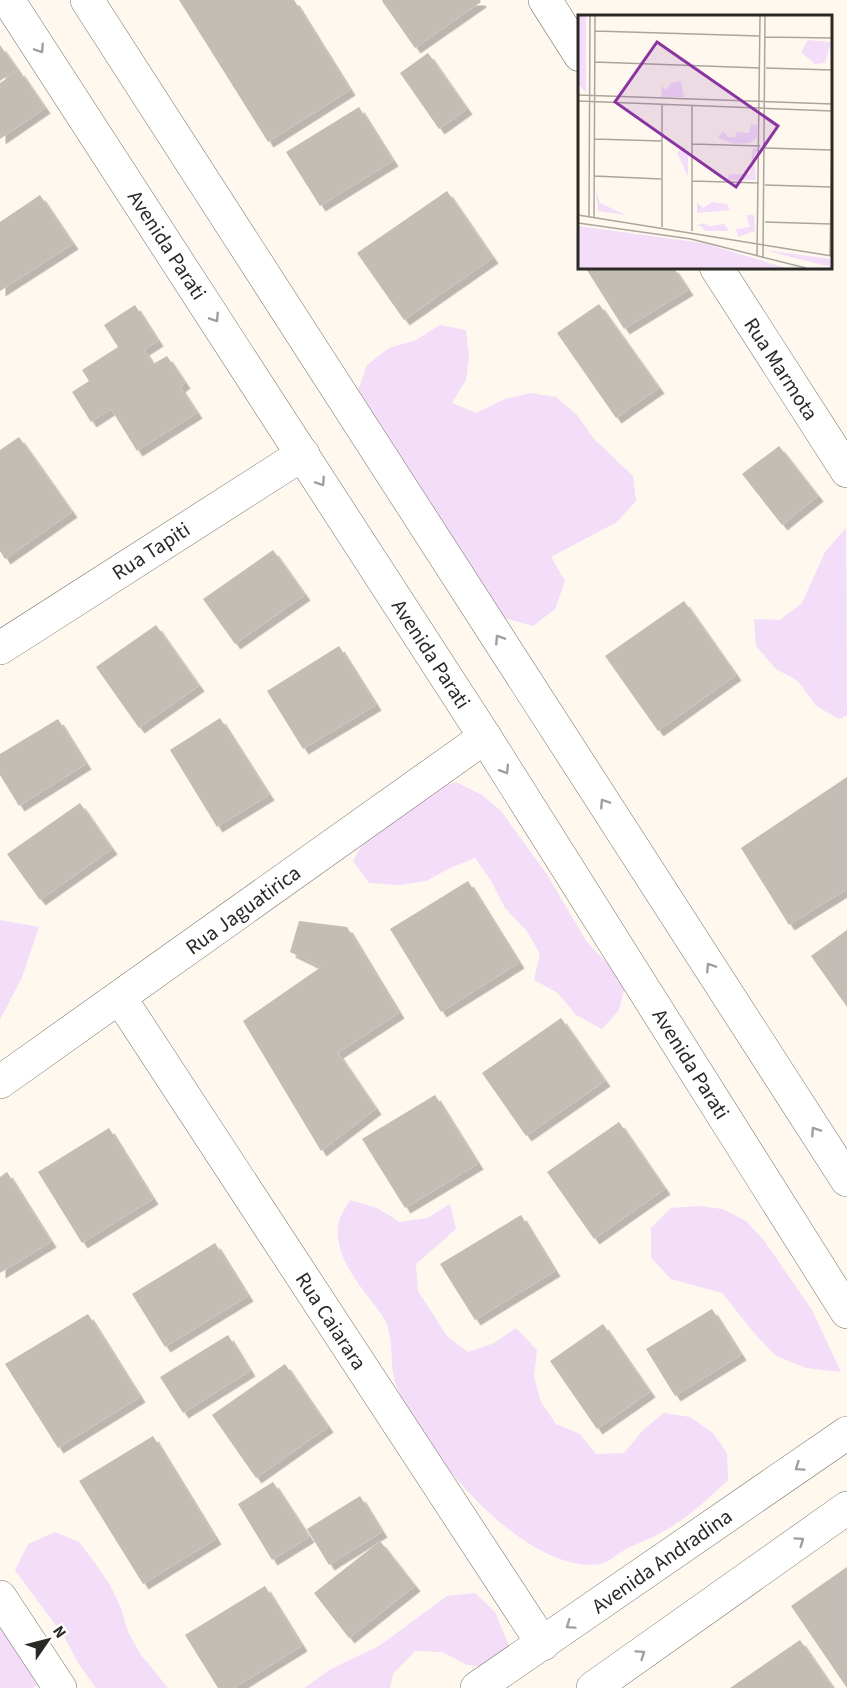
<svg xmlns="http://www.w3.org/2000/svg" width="847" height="1688" viewBox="0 0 847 1688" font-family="'Source Sans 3',sans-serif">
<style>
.green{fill:#f3ddf9}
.building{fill:#c3beb5;filter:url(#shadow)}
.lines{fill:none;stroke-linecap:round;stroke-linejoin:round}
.street-casing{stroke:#78736b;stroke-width:34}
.secondary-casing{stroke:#78736b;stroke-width:34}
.street{stroke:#fff;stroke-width:33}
.secondary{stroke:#fff;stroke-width:33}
.oneway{stroke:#a09f9d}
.labels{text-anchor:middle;stroke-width:5;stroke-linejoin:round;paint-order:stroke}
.street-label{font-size:21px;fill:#2b2926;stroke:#fff}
.inset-road{fill:none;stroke:#aaa59f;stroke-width:1.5}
.view{fill:#8a34a1;fill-opacity:0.15;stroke:#8a34a1;stroke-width:3}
.inset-edge{fill:none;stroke:#2b2926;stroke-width:3}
</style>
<defs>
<filter id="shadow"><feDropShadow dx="5.5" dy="5.5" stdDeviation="0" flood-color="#0004"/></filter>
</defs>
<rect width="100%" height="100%" fill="#fef8ef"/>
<g class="green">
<path d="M440,325L466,330L469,356L466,380L452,403L476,413L505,399L531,393L556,397L577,415L594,439L633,476L636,501L617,522L551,557L565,581L555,609L533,626L504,618L357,393L367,365L389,348L416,340Z"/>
<path d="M846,528L847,715L839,719L816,706L798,681L776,669L756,646L754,619L780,620L802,603L825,552Z"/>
<path d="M456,782L482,795L501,811L546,873L587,942L626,983L619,1010L602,1029L576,1015L558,993L534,980L540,954L526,930L505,908L491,881L475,858L450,868L426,881L399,885L369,883L353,861L366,837L432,791Z"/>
<path d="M0,920L39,927L22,977L0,1020Z"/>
<path d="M350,1200L377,1208L400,1222L427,1218L450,1204L456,1229L416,1264L418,1291L447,1336L468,1352L494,1343L516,1328L537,1350L534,1377L541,1402L556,1424L580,1434L596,1454L624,1453L643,1430L664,1413L690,1417L713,1433L727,1453L728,1480C709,1498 688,1518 664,1531C651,1539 636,1543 623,1551C616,1555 608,1563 600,1564C524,1575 421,1449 397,1387C389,1368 394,1344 387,1325C384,1316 375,1306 369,1298C353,1277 335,1253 338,1225C339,1217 346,1207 350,1200Z"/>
<path d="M698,1206L723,1209L746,1221L763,1239L812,1310L841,1372L806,1368L776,1356L755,1334L722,1293L671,1279L651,1258V1228L671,1208Z"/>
<path d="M55,1532L79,1542L95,1563L110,1585L121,1608L128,1632L141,1655L168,1688H96L78,1663L65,1638L15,1570L28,1544Z"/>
<path d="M475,1593L495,1612L509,1646L494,1668L467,1665L442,1652L415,1651L393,1674L390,1688H304L331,1669L379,1646L447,1596Z"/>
<path d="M0,1622L40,1684L32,1688H0Z"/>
</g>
<g class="building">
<path d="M179,0H294L350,90L268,142Z"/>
<path d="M383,0H480L481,2L415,48L382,1Z"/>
<path d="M0,45L17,69L0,81Z"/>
<path d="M428,53L467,109L439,129L400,73Z"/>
<path d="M19,70L45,108L0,139V83Z"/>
<path d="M359,107L393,161L320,206L286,152Z"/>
<path d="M447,191L493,258L404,320L357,253Z"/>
<path d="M40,195L73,244L0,291V222Z"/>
<path d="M585,267H673L688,290L624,329Z"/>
<path d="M599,304L659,388L616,418L557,333Z"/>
<path d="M135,305L158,341L144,350L153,364L167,356L185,383L180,387L197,413L137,451L111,409L91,422L72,392L89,381L82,370L118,347L104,325Z"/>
<path d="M19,437L72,512L5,559L0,551V450Z"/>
<path d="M779,446L818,496L782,525L742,474Z"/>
<path d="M273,550L305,595L235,644L203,599Z"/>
<path d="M684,601L736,675L658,731L605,656Z"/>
<path d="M156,625L199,686L139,728L96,667Z"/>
<path d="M339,646L376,705L303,749L267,691Z"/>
<path d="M220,718L269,795L217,827L170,750Z"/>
<path d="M58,719L86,764L19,806L0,775V754Z"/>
<path d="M847,777V889L789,925L741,848Z"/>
<path d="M80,803L112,849L40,900L7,854Z"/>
<path d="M468,881L519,963L441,1012L390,929Z"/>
<path d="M299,921L347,927L399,1013L338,1053L376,1109L321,1151L243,1021L321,967L290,952Z"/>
<path d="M847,930V1007L811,956Z"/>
<path d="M561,1018L605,1081L526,1136L482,1073Z"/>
<path d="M435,1095L478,1164L405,1208L362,1139Z"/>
<path d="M619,1122L665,1189L594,1239L547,1172Z"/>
<path d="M109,1128L153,1199L82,1243L38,1172Z"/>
<path d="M7,1172L51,1242L0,1273V1177Z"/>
<path d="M521,1215L555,1271L475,1320L440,1264Z"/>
<path d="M215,1243L248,1296L165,1347L132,1294Z"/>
<path d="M712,1309L741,1355L675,1396L646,1349Z"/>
<path d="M88,1314L140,1397L58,1448L5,1364Z"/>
<path d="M603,1324L650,1392L597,1429L550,1361Z"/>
<path d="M228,1335L250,1371L183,1413L160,1377Z"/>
<path d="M285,1364L328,1427L256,1478L212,1415Z"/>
<path d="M153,1436L216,1539L143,1584L79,1481Z"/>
<path d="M273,1482L309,1537L272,1560L238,1504Z"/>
<path d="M360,1496L382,1532L329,1565L307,1529Z"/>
<path d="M380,1541L415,1586L349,1638L314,1593Z"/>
<path d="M847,1567V1688L791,1606Z"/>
<path d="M265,1586L302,1646L234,1688H218L185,1635Z"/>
<path d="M800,1640L833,1688H730Z"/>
</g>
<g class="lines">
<defs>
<g id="street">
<path d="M545,0L580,55"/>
<path d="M716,267L847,471"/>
<path d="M0,648L303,454"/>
<path d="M120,998L543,1644"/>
<path d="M0,1082L485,737"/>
<path d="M0,1597L60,1688"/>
</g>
<g id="secondary">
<path d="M8,0L485,737L847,1312"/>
<path d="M87,0L847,1180"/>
<path d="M477,1688L847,1433"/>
<path d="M593,1688L847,1508"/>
</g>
</defs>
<use href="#street" class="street-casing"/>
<use href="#secondary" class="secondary-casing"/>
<use href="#street" class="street"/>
<use href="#secondary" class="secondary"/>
</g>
<defs><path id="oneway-chevron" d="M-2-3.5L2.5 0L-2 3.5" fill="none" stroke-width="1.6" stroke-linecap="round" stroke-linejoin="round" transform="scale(1.5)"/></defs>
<g class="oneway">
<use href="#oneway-chevron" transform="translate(40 49) rotate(57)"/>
<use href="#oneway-chevron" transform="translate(215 318) rotate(57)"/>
<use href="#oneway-chevron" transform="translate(321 482) rotate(57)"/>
<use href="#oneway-chevron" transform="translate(499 639) rotate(-123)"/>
<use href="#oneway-chevron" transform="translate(505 770) rotate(58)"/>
<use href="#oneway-chevron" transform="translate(604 803) rotate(-123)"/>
<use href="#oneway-chevron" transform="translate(710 967) rotate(-123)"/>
<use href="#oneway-chevron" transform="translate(815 1131) rotate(-123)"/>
<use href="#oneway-chevron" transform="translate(799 1467) rotate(145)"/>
<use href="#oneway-chevron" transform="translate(800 1541) rotate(-35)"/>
<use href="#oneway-chevron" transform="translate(570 1625) rotate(145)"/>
<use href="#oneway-chevron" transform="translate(641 1654) rotate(-35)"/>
</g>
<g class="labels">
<g class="street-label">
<text transform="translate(167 245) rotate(57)" y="7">Avenida Parati</text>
<text transform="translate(781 369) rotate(57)" y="7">Rua Marmota</text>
<text transform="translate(151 551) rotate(-33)" y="7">Rua Tapiti</text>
<text transform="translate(431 654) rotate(57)" y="7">Avenida Parati</text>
<text transform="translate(243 910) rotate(-36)" y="7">Rua Jaguatirica</text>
<text transform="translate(691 1064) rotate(58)" y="7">Avenida Parati</text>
<text transform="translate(331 1321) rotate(57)" y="7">Rua Caiarara</text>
<text transform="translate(662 1561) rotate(-35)" y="7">Avenida Andradina</text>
</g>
</g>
<g transform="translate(578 15)">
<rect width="254" height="254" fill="#fef8ef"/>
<path d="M0,1H8V78L0,68ZM230,25L253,27L247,48L237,49L223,37ZM103,66L106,82H83L84,71L88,75L93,68ZM173,109L179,110V123L171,128L156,129L140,123L145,116L150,122H157L158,117L171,118ZM105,131L110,139V162L99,138ZM175,133L180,134L176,141L178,165H150L151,159H172ZM18,175L22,188L48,200L20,196ZM119,187L125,193L134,187L149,189L152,195L119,198ZM168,200H176L177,216L160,222L158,214L172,212ZM126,208L132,211L146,209L151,216H127L123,211H117ZM0,211L125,228L208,253H0ZM187,235L253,244V252L209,241Z" fill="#f3ddf9"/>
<path class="inset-road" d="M17,16L182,21M187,22L254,23M17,47L182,53M188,53L254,55M0,80L254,89M0,86L254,96M114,90V216M16,124L83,126M114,129L182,131M187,133L253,135M16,161L83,164M114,166L181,168M187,170L253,172M0,200L254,241M11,202L12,1M16,203L17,1M187,207L253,209M0,208L113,224L228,253M84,212V89M179,240L182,1M252,241L254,127M185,242L187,1"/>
<path class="view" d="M79,27L200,111L158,172L37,87Z"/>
<rect width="254" height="254" class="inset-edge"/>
</g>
<g transform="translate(48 1640) rotate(55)" stroke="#ffffff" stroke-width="4.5" paint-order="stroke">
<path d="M0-4.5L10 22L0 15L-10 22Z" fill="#2b2926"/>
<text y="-9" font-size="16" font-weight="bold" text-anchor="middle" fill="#2b2926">N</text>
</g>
</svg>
